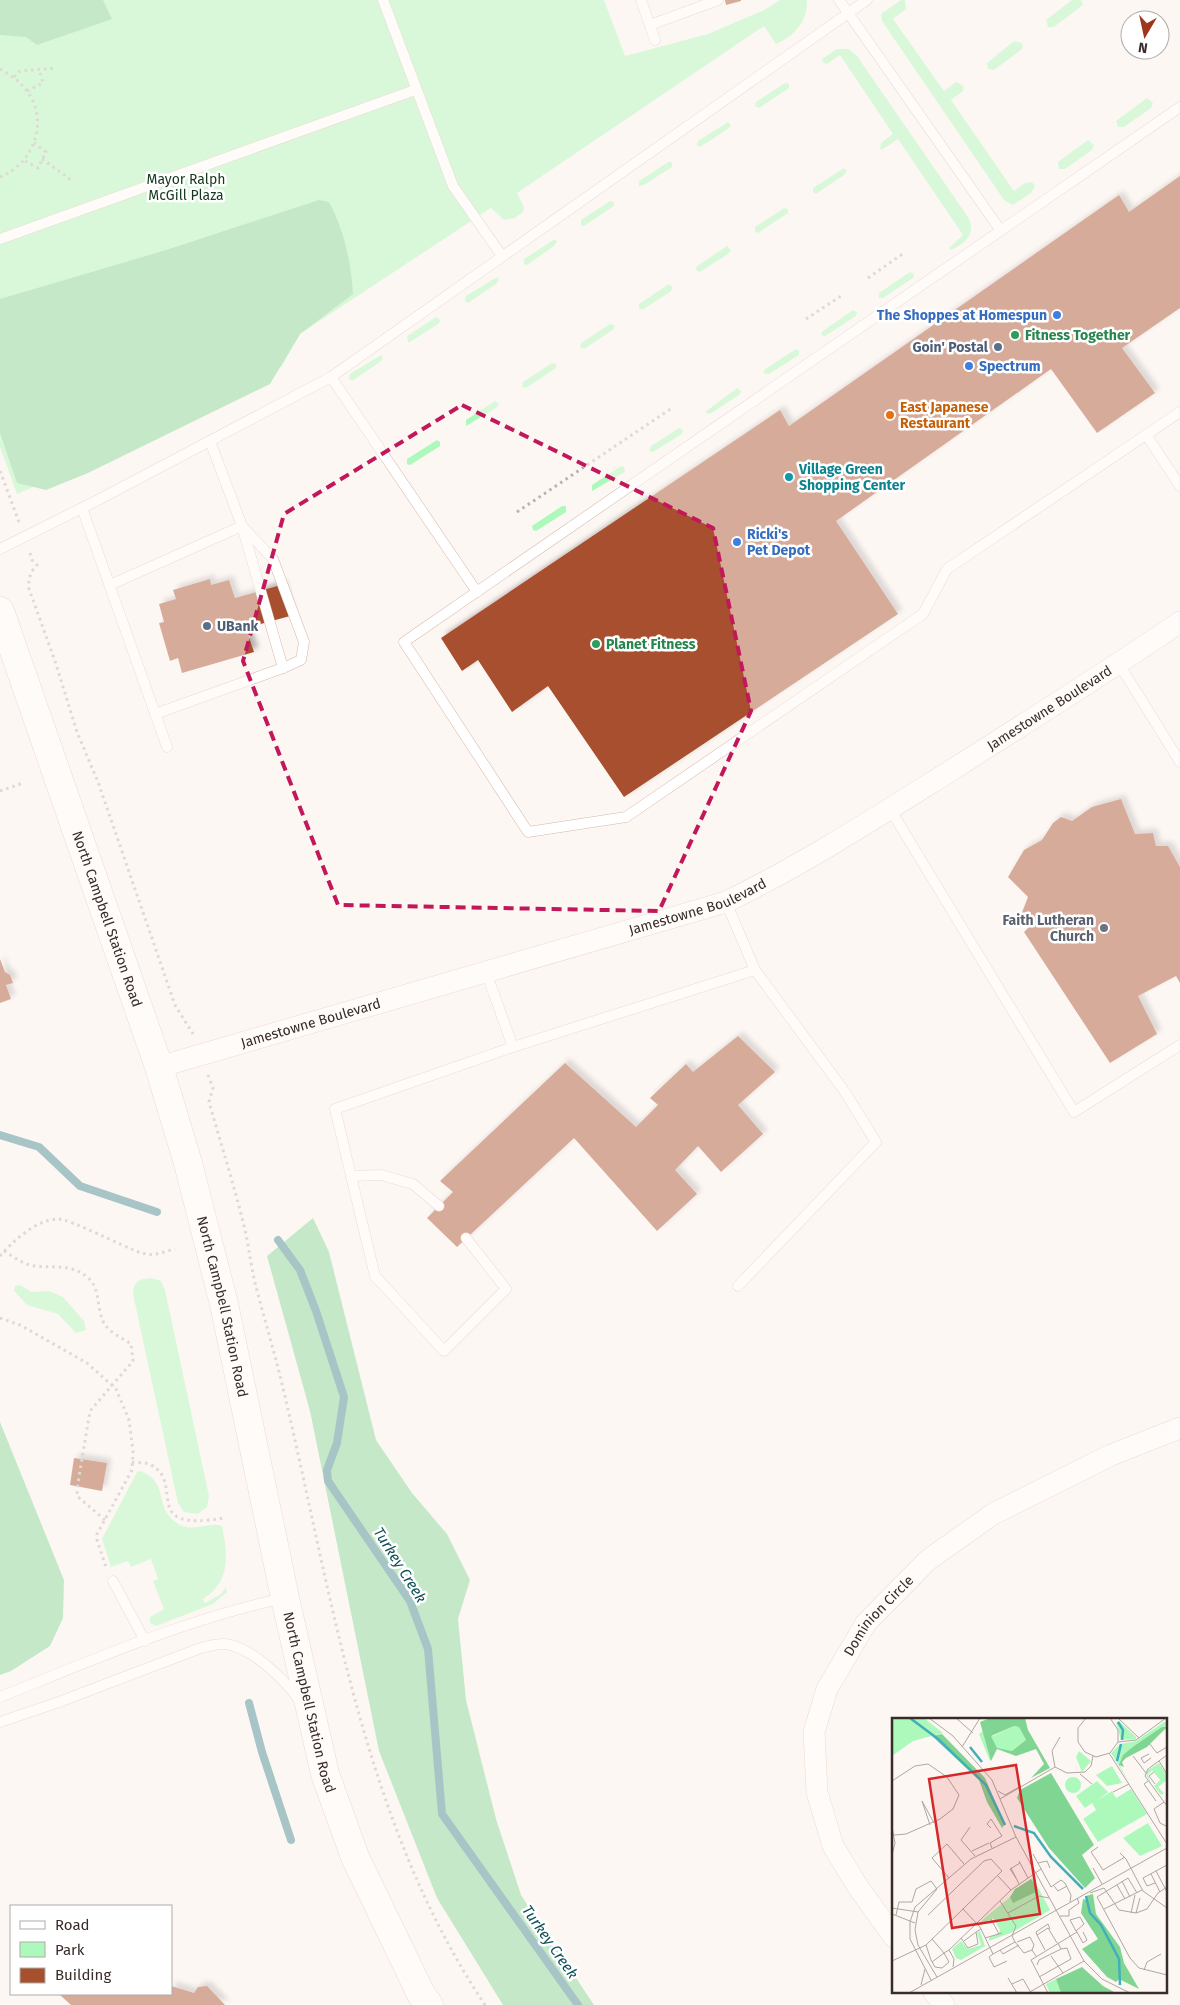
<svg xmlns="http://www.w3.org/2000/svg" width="1180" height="2005" viewBox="0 0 1180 2005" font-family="'Fira Sans',sans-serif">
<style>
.green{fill:#adf9bb}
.forest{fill:#81d592}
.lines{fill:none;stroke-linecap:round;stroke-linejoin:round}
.stream{stroke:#3e888f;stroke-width:8}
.building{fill:#a7502d;filter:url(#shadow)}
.service-casing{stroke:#d5b7ab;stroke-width:11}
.minor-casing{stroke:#d5b7ab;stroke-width:22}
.secondary-casing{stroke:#d5b7ab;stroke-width:29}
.path{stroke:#bab2af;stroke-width:3;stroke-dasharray:2.5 4;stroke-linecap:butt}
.service{stroke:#fff;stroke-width:10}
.minor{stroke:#fff;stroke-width:21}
.secondary{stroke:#fff;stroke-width:28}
.marked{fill:none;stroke:#c2185b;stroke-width:4;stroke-dasharray:10 6;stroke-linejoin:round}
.shop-dot{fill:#3f7fe0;stroke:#fff;stroke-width:2}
.leisure-dot{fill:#2e9e5b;stroke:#fff;stroke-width:2}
.service-dot{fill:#5c6f8a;stroke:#fff;stroke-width:2}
.food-dot{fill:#e8710a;stroke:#fff;stroke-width:2}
.culture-dot{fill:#0f9aa8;stroke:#fff;stroke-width:2}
.worship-dot{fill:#6b7280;stroke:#fff;stroke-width:2}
.labels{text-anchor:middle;stroke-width:5;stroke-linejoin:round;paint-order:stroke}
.park-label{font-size:14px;fill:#15381e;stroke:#fff}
.shop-label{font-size:14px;font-weight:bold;fill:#366cbe;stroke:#fff;text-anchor:start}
.leisure-label{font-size:14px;font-weight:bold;fill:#27864d;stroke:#fff;text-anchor:start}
.service-label{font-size:14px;font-weight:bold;fill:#4e5e75;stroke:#fff;text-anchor:end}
.food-label{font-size:14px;font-weight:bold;fill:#c56008;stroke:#fff;text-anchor:start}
.culture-label{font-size:14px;font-weight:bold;fill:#0d838f;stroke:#fff;text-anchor:start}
.street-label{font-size:14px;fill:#382c28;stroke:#fff}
.worship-label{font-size:14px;font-weight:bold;fill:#5b616d;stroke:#fff;text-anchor:end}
.water-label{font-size:15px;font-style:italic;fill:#0e4f56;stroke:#fff}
.inset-river{fill:none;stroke:#41b0bb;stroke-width:2.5}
.inset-road{fill:none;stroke:#aea6a2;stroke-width:1}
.view{fill:#d62828;fill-opacity:0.15;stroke:#d62828;stroke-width:2.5}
.inset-edge{fill:none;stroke:#382c28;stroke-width:2.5}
</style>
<defs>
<filter id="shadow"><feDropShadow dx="4.5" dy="-4.5" stdDeviation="2.5" flood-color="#0004"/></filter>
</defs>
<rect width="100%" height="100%" fill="#fdf7f4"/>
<g class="green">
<path d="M0,0H604L625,56L708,34L764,10L780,0H807C808,21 794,37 776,44L764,26L517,193L524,207L523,212L515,218L504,220L491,208L300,334L282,366L266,378L115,452L17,494L0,447Z"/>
<path d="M901,0H905L906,9L893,19L944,91L956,82L964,86L963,91L951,100L1014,191L1025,183L1032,182L1035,186L1031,193L1013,205L1004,200L882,21L881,14Z"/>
<path d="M1072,0H1081L1083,5L1054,27H1048L1046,20Z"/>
<path d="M1014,41L1022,43L1023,47L1021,50L994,70L988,69L987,63Z"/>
<path d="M837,49H849L857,56L968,217C977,233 965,244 951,250L949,248L963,235L898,139L883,149H880L881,143L893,134L840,55L827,64L823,63L822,59Z"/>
<path d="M785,83L789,84V88L759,108L755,106L756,102Z"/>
<path d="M1147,98L1153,103L1151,108L1124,127H1118L1116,121Z"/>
<path d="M728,122L731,125L728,129L700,147L697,145L698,141Z"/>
<path d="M1088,140L1094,145L1092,150L1065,169H1059L1058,162Z"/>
<path d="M670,161L672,163V167L644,185L639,186V181Z"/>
<path d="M844,168L847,171L844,175L816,194L813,192V188Z"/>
<path d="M610,201L614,202V206L584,226L581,225V220Z"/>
<path d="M784,208L788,209V213L758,233L755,232V227Z"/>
<path d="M555,239L557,242L554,246L527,265L524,264V259Z"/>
<path d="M727,246L731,250L728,254L700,272L696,270L697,266Z"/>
<path d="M910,272L914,274L913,278L883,298H879V293Z"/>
<path d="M497,277L499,280L496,284L468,303L465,301L466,296Z"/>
<path d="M669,284L673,288L670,292L642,310L639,308V304Z"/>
<path d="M853,310L857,312L856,316L825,336L821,335L823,331Z"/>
<path d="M436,317L441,320L438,324L410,342H408L407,336Z"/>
<path d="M610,324L614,325V329L584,349L580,347L581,343Z"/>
<path d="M796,349L799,351V355L769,374L763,373L765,369Z"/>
<path d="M381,355L383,358L380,362L352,381L349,379L350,374Z"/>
<path d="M552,363L556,364V368L526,388L522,387L523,382Z"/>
<path d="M737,388L741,391L739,395L710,414L705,412Z"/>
<path d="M495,401L499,404L496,408L466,426V420Z"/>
<path d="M679,428L683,430L682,434L653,452L649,451L651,446Z"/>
<path d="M437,440L440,442V446L410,465L407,464V459Z"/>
<path d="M621,466L624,467L625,472L592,491V485Z"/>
<path d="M562,506H566V512L536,531L533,530L532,526Z"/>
<path d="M151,1278L161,1281L165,1290L209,1496L207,1507L198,1514L184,1512L178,1503L133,1294C133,1281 140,1279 151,1278Z"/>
<path d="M20,1285L32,1292L49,1291L63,1297L84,1321L86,1330L76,1333L58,1314L27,1305L14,1291L15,1286Z"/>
<path d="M141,1471C170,1483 153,1507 177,1523C192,1534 207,1521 222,1526C228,1554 231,1582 203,1599L205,1603L221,1594L226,1587L227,1592L213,1604L156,1626L150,1623V1617L164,1609L153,1581L158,1579L151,1559L131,1567L128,1561L111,1567L102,1539L137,1472Z"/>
</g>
<g class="forest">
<path d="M0,0H103L112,19L37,45L26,37L0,35Z"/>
<path d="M319,200L329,202C344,230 351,261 353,294L300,334L270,384L88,473L46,490L17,483L0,433V299L163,251Z"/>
<path d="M313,1218L329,1252L376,1440L412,1493L447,1534L470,1580L458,1619L466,1700L496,1819L521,1895L594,2005H503L437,1898L379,1751L310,1411L267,1256Z"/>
<path d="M0,1422L64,1580L63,1618L50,1646L11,1671L0,1675Z"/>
</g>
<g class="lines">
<g class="stream">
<path d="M0,1135L39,1147L80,1186L157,1212"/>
<path d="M278,1240L300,1270L316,1311L344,1397L337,1443L327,1470L328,1481L410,1601L428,1649L442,1814L578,2005"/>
<path d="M249,1703L262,1752L291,1840"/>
</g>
</g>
<g class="building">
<path d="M725,0H741V1L726,5Z"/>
<path d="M1180,176V308L1122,348L1155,393L1097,433L1051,369L836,521L898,614L624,797L548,686L512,712L478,660L462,671L441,638L780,410L789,426L1119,195L1129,212Z"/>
<path d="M210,579L211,585L229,580L235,598L281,585L290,616L246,628L254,652L182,673L178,658L170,661L159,623L164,622L159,604L176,599L173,590Z"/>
<path d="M1121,799L1135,834L1153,833L1156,846H1168L1180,867V983L1176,976L1138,996L1157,1034L1110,1063L1024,932L1031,925L1021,915L1028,897L1008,877L1024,850L1042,840L1053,823L1061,817L1072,821L1092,807Z"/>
<path d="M0,959L5,972L10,975L13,983L6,985L11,999L0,1003Z"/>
<path d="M738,1036L775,1072L738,1105L763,1134L721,1172L698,1146L675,1170L697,1194L657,1231L574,1138L457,1247L427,1218L453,1192L440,1181L565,1063L636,1127L658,1105L650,1098L686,1064L693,1072Z"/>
<path d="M74,1458L107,1463L102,1491L70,1485Z"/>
<path d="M171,1986L194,1993L198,1987L207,1986L225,2005H71L60,1995L171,1994Z"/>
</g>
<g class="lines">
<defs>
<g id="service">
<path d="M383,0L453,186L502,256"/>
<path d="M641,0L655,40"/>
<path d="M839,0L1001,231"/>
<path d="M650,25L718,0"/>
<path d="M1180,107L404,642L528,832L626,817L923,614L947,569L1180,412"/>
<path d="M0,239L415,90"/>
<path d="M331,377L867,0"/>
<path d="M1147,436L1180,486"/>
<path d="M210,441L242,526L283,668"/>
<path d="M82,508L167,747"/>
<path d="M0,549L96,501L331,377L477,592"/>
<path d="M110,585L242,526"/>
<path d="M1119,664L1180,762"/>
<path d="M155,714L283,668L301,660L304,642L273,559L242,526"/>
<path d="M890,809L1074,1112L1180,1045"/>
<path d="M726,902L755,970L845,1092L876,1142L738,1286"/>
<path d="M513,1047L755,970"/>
<path d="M351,1176L381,1175L413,1184L439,1206"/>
<path d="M466,1238L506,1289L444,1351L375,1276L335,1109L513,1047L486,972"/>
<path d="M113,1581L145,1641"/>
<path d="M0,1697C93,1660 186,1619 284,1598"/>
<path d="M0,1722L59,1702L198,1649C207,1646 216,1644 225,1644C252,1647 285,1680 300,1701"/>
</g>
<g id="minor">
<path id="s1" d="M159,1067L726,902C806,863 880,815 955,768C1030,720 1106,673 1180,622"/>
<path id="s2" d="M894,1937L858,1887L833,1846L817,1792L814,1732L827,1689L866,1623L928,1560L993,1514L1111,1455L1180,1428"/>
<path d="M933,1991L944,2005"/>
</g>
<g id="secondary">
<path id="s3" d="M0,611L159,1067L188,1163L224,1304L285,1598L325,1774L355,1857L421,1994L429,2005"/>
</g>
</defs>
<use href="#service" class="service-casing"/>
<use href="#minor" class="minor-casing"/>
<use href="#secondary" class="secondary-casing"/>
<g class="path">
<path d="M0,69C10,75 20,81 27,91C50,122 33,164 0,177"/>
<path d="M14,77L20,71L56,68"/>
<path d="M27,91L43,83L39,69"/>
<path d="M42,159L74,182"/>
<path d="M25,161L38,168L46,152L34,143"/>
<path d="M868,278L904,253"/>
<path d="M806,319L844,294"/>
<path d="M0,471L19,522"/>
<path d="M517,512L672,408"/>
<path d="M30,553L32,560L37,565C30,572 28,580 29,589L55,661L77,732L98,782L175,1005L193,1034"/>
<path d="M0,791L23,783"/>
<path d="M208,1075L213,1088L209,1102C221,1144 234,1185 244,1226C249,1246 251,1267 256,1287C265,1321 275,1354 283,1388C333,1599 363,1822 485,2005"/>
<path d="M4,1251C14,1257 24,1265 35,1266C54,1268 72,1264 87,1277C102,1288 95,1312 106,1326C111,1333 124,1339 131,1344L133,1361L90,1411L77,1489V1496L105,1520"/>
<path d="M0,1256C13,1241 37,1219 58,1219C70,1219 124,1247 141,1253L153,1255L175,1249"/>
<path d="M0,1318L20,1325L87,1363L116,1389L129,1420L133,1451L132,1470L97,1534V1540L106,1567"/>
<path d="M132,1462C138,1463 146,1462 151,1465C186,1483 138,1533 224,1518"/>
</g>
<use href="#service" class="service"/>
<use href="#minor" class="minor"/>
<use href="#secondary" class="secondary"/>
</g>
<path d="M0 0H1180V2005H0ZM462,405L713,528L751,711L659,911L338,905L243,661L284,514Z" fill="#fdf7f4" fill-opacity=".55" fill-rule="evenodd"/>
<path class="marked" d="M462,405L713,528L751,711L659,911L338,905L243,661L284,514Z"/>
<g class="shop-dot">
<circle cx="1057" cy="315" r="5"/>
<circle cx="969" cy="366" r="5"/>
<circle cx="737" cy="542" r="5"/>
</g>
<g class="leisure-dot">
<circle cx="1015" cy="335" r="5"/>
<circle cx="596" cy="644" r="5"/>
</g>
<g class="service-dot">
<circle cx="998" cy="347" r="5"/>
<circle cx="207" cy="626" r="5"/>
</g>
<circle class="food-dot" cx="890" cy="415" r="5"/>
<circle class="culture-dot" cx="789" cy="477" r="5"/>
<circle class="worship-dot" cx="1104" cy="928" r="5"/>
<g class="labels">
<g class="park-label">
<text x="186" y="184">Mayor Ralph<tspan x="186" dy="16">McGill Plaza</tspan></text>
</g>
<g class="shop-label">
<text x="1047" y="320" text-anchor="end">The Shoppes at Homespun</text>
<text x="979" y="371">Spectrum</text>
<text x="747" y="539">Ricki's<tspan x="747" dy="16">Pet Depot</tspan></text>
</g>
<g class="leisure-label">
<text x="1025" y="340">Fitness Together</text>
<text x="606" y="649">Planet Fitness</text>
</g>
<g class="service-label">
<text x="988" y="352">Goin' Postal</text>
<text x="217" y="631" text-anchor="start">UBank</text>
</g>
<g class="food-label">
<text x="900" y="412">East Japanese<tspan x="900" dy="16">Restaurant</tspan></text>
</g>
<g class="culture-label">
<text x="799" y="474">Village Green<tspan x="799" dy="16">Shopping Center</tspan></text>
</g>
<g class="street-label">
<text dy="5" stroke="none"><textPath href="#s1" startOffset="968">Jamestowne Boulevard</textPath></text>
<text dy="5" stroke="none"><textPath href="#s1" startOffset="562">Jamestowne Boulevard</textPath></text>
<text dy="5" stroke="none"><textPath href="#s3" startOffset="326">North Campbell Station Road</textPath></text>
<text dy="5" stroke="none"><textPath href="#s1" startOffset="158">Jamestowne Boulevard</textPath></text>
<text dy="5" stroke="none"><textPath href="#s3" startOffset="731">North Campbell Station Road</textPath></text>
<text dy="5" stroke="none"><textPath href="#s2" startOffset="361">Dominion Circle</textPath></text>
<text dy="5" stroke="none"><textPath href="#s3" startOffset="1136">North Campbell Station Road</textPath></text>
</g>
<g class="worship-label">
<text x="1094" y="925">Faith Lutheran<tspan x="1094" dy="16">Church</tspan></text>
</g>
<g class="water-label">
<text transform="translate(400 1565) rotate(58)" y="5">Turkey Creek</text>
<text transform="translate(550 1942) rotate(55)" y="5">Turkey Creek</text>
</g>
</g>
<g transform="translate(892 1718)">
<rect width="275" height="275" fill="#fdf7f4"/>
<path d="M0,0H32L51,15L21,23L0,38ZM227,3L244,19V21L229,22L224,5ZM272,4H275V11L259,17L231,37L228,48L238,66L219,35L228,26L244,23ZM122,8L127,9L134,22L120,33L105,31L98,43L87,16L94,11L101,18ZM187,33L199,43L190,54L184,39ZM267,45L275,57V62L266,69L272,75L269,77L262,68L268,62L260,52L256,57L259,66L254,56L256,52ZM220,48L230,65L215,68L204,57ZM173 67a8 8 0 1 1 16 0a8 8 0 1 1-16 0ZM205,63L216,74L206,82L220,73L224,80L239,71L255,96L206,124L191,101L204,92L200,85L193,90L184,78ZM256,105L270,128L248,138L231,120ZM141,160L158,192L121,214L97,223V220L108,214L107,210L101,200L89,207V203ZM88,213L93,228L69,242L64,240L60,231L69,223L76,231L89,227L85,215ZM164,261L169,275H158L154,266Z" fill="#adf9bb"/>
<path d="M98,0H133L136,12L158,50L139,60L152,46L144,31L124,38L105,31L99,43L88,4ZM122,8L127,9L134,22L120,33L105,30L99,18ZM270,9H275L255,29L234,40L230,44L232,49L227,47L231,37L242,28ZM50,16L93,60L113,106L110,110L95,84L87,62L40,18ZM159,55L202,127L190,137L203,160L193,170L157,130L125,80L128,72ZM139,161L146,173L121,185L118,179L123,171ZM201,176L204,196L228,229L232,245L247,271L227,261L224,264L215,259L190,231L206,221L189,195L191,181L195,182L194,178ZM190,249L211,268L224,275H169L164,261Z" fill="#81d592" fill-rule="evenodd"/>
<path class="inset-river" d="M18,0L46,21L94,67L113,107M226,4L231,12L230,22M78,29L90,44M225,43L229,26M122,108L142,115L159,139L191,171M194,178L198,195L209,207L227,241L228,267"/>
<path class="inset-road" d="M37,0L61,18L100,62L124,119L192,243L210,261L238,275M64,0L81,15M194,0L186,10V24L193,34L204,39L218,35L226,24V12L218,0M226,0L247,20M226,24L244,22L274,0M257,25L265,35L275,29M70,29L88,0M217,35L275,126M257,36L249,40L252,45L259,40M275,37L256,51L253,58L275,88M241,38L254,55M267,43L275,56M163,49L175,55L193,54L199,48L201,38M163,49L160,33L168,19M262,54L257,58L263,66M188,56L200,66M0,63L23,48L36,46L55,59L67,77L61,91L48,101L14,116L2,117M256,63L252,66L264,83M106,73L113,77L129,68M221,74L237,66M108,81L163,49M272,84L262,91L268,105L274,108M38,107L30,83L42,105M0,109L3,125L0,137M78,109L69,122L83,138M99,110L95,106L99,101L110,118L98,125L100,130M206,129L199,134L211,152L233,139M80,133L97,125M228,135L234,141L251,173L275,190M141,136L159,169L169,162L173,165L179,177L178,184M127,143L136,160M146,145L155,143L158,150M119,150L127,166M201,150L210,166M264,153L275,174M259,156L268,174M106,158L119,172L149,151M57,160L40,140L55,126L72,146M124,160L118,151L128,145M230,163L238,179M263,165L255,168L251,160L275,147M225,167L233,181M162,168L166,173L175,168M45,171L26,194L23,212L26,227L45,259M198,175L212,170L227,192L244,195L255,191L266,175L275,169M245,175L236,160L205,179L238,240L247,250L275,257M108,183L124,208L120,218L123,224L132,235L140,232L144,238M0,190L26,194M71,191L88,209L101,236L97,239L102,249L115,243M212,191L250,172M116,195L147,178L157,180M239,195L243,177M244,195L248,180M0,196L23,205M4,197L7,184H20L24,171L39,163L45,171M168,198H177V192L187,185L185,180M99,201L107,216M184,213L192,206L188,199L178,202L184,213L185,214L191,225L195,222L191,214M145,217L144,214L156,206L158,211M69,220L76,230L86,226L84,214L89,211M93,220L110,215M40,221L52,235L57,232L119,172M72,223L84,214M125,224L138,219L142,227L140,232M34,227L39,242L43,249L50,250L57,244L52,235L40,244M57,232L62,241L61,249M108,232L111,236L127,227M153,232L145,217L156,210L165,225M101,236L123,224M159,238L171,255M0,243L34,227L110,153L99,141L92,143L36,197M145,247L147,242L169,231L166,225M252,252L255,244L269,236M147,259L179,241L175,230L169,231M116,260L125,275M39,262L18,221V204L23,189L79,141L124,119M120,266L131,261L138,273M29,267L33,251M17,275L275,130M136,275L192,243M156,275L139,242L185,214"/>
<path class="view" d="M124,47L148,196L60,210L37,61Z"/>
<rect width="275" height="275" class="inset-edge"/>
</g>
<rect x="10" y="1905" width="162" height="90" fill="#ffffff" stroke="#afaba9"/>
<rect x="20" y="1921" width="25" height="8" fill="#ffffff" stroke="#afaba9"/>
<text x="55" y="1930" font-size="15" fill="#382c28">Road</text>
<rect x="20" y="1942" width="25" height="15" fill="#adf9bb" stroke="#afaba9"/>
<text x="55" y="1955" font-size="15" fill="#382c28">Park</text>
<rect x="20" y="1968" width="25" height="15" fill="#a7502d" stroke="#afaba9"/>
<text x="55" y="1980" font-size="15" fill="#382c28">Building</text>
<g transform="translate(1145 35) rotate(189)"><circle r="24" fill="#ffffff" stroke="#afaba9"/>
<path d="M0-4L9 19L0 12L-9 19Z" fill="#9e361c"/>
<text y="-8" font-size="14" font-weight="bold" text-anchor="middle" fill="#382c28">N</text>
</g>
</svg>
